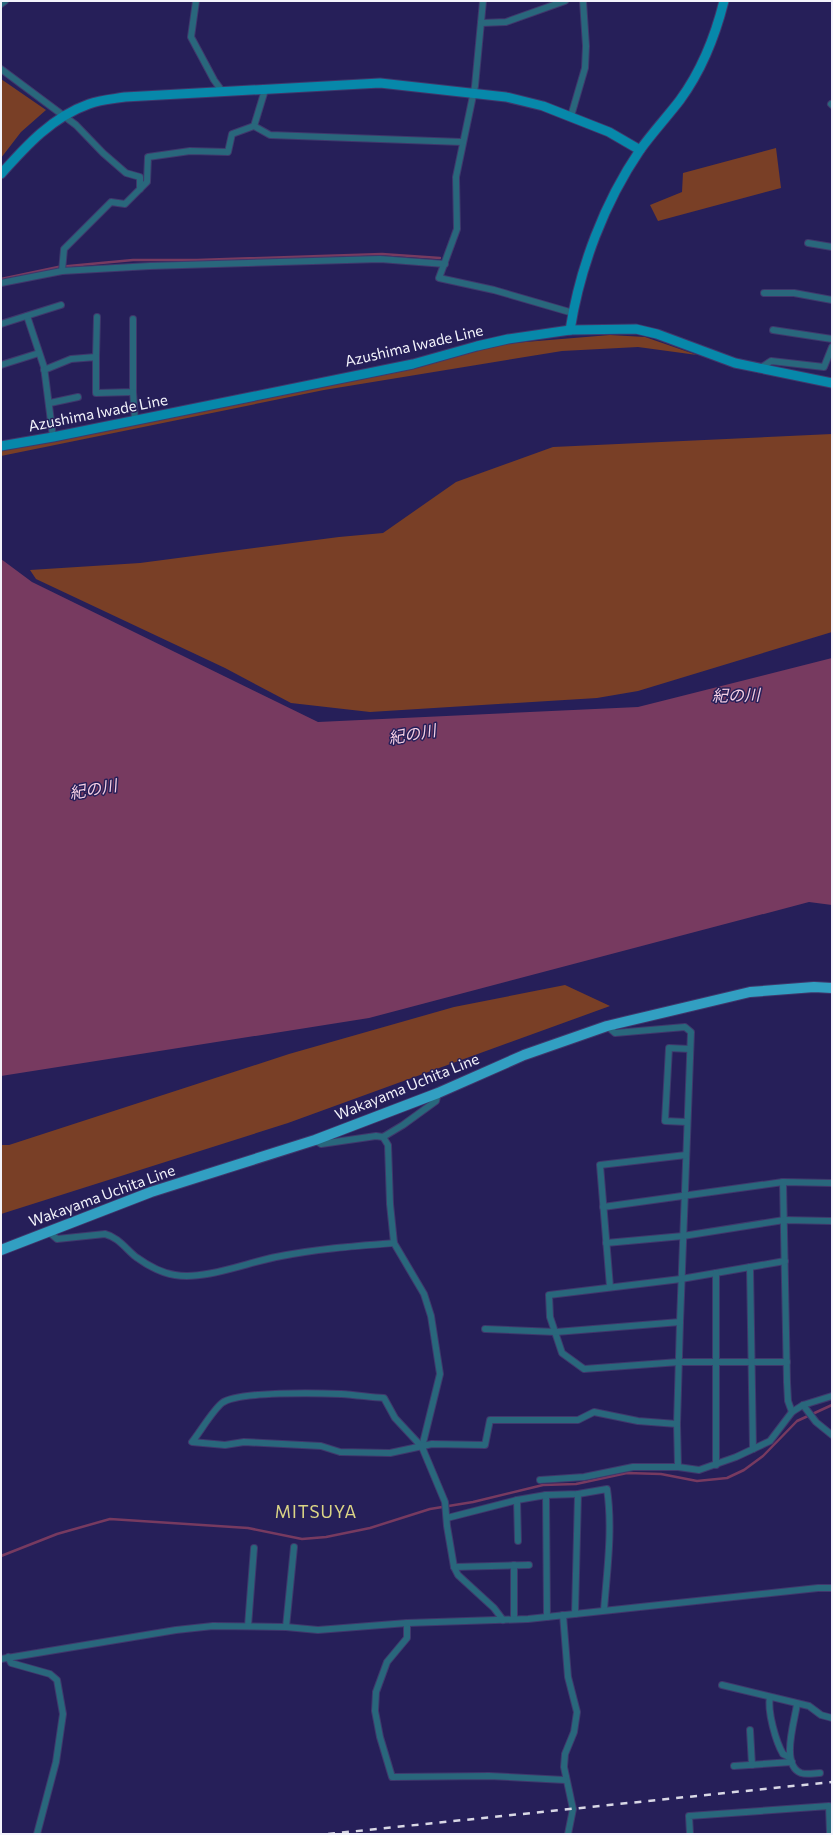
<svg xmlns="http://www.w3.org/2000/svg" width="833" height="1835" viewBox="0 0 833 1835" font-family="Commissioner,'Noto Sans JP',sans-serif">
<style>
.green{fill:#793f26}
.water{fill:#773a60}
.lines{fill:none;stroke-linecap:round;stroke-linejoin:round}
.stream{stroke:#773a60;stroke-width:2.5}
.street-casing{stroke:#3f386c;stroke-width:8}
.secondary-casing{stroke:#3f386c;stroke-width:11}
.primary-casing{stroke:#3f386c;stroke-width:12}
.street{stroke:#29677c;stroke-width:6}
.secondary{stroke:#0788aa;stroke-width:9}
.primary{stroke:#329fc2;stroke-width:10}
.rail{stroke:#d8d7e5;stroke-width:2.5;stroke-dasharray:7 7;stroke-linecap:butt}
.labels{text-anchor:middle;stroke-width:3;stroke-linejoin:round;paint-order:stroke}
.street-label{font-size:15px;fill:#f3f3fb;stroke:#261f59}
.water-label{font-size:16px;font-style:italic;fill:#f4cee3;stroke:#261f59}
.quarter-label{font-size:17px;letter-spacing:1px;fill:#dbd485;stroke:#261f59}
</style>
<rect width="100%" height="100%" fill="#261f59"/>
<g class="green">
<path d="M1,79L46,110L21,132L1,158Z"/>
<path d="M776,148L781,188L658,221L650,205L682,192L683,173Z"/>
<path d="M610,335L645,337L697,355L638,347L562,351L324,390L1,456V451L138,423L483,348L513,343Z"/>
<path d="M832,434V632L638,691L597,698L370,712L291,703L225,668L36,579L30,570L140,563L339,537L383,533L456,482L553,447Z"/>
<path d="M565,985L610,1006L288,1123L1,1214V1145H9L289,1054L454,1007Z"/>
</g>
<path class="water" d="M1,559L32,582L318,722L638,707L832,658V905L809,902L369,1018L1,1076Z"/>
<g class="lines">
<g class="stream">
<path d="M1,279L58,267L133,260H197L382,254L440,258"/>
<path d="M1,1556L57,1534L110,1519L248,1528L302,1539L326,1537L370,1528L430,1509L473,1502L543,1485L576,1484L627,1473L661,1474L697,1481L727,1478L744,1470L763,1456L797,1421L832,1405"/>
</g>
<defs>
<g id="street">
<path d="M196,1L191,37L214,80L222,91"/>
<path d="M483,1L475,86L456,177L457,229L439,278L494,290L573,313"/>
<path d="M1,4L5,1"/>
<path d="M481,23L506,22L565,1"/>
<path d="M1,69L76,125L103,153L126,173L140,177V189"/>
<path d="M831,104L832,105"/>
<path d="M571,116L585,68L586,46L583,1"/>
<path d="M254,126L265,90"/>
<path d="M808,243L832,247"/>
<path d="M62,271L64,249L111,202L125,204L147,182L148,157L190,151L228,152L232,134L254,126L270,135L462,142"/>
<path d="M1,283L62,271L150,266L380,259L445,264"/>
<path d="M764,293H794L832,300"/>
<path d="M27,316L44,367L53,437"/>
<path d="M1,324L61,305"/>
<path d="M773,330L832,339"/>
<path d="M96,357L97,317"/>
<path d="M1,365L39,353"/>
<path d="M759,369L771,361L824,367L832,347"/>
<path d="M44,370L71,359L96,357V393L133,392V319"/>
<path d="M133,392L135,420"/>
<path d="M50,403L78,397"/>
<path d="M607,1026L615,1033L685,1027L691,1032L680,1322L677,1424L678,1467"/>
<path d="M687,1122L665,1121L669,1048L690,1049"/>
<path d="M383,1137L388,1145L390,1204L394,1243L424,1294L431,1316L440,1374L422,1447"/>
<path d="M315,1140L321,1144L376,1136L383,1137L403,1125L436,1101L438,1093"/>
<path d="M783,1182L787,1382L788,1401L792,1412"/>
<path d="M603,1207L783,1182L832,1183"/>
<path d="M49,1232L57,1239L105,1234C118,1237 126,1249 136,1257C147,1265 161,1273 175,1275C205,1280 246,1263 276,1257C315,1249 355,1246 394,1243"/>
<path d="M606,1243L683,1236L784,1220L832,1221"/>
<path d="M785,1261L681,1279L549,1295L550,1317L562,1353L584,1369L679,1362H787"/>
<path d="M750,1267L753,1449"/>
<path d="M610,1287L600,1165L686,1155"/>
<path d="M485,1329L556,1332L680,1322"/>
<path d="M803,1405L816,1422L832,1435"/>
<path d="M716,1465V1273"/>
<path d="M540,1480L584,1477L633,1467H678L699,1470L736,1457L770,1441L792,1412L803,1405L832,1396"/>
<path d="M546,1495L547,1617"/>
<path d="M517,1500L518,1541"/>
<path d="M447,1518L517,1500L546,1495L578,1494L607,1489C613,1529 607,1570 604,1610"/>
<path d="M514,1565V1619"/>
<path d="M454,1567L529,1565"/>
<path d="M575,1614L578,1494"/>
<path d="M563,1615L568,1677L577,1712L574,1732L565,1754L564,1767L573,1809L568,1834"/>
<path d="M503,1620L494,1608L458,1575L454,1567L447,1526L445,1502L422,1447L395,1418L384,1398C370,1397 356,1395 341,1394C320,1393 237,1391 222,1403C213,1410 200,1432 192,1442L225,1445L244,1442L321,1446L340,1452L390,1453L432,1444L485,1445L490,1420H578L594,1412L638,1421L677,1424"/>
<path d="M407,1623V1638L387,1662L376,1692L375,1711L380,1737L392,1777L489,1776L565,1780"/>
<path d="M248,1626L254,1548"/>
<path d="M286,1627L294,1547"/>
<path d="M8,1657L11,1663L50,1674L57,1680L63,1714L56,1762L37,1834"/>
<path d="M1,1659L176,1630L213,1626L286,1627L318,1630L407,1623L528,1619L818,1588H832"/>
<path d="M722,1685L809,1706L821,1715L832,1718"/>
<path d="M770,1697C767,1711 776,1742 783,1754L789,1757"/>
<path d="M797,1704C795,1720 780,1765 801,1773C807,1775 814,1773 820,1773"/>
<path d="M750,1730L752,1765"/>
<path d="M734,1766L792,1762"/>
<path d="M690,1834L689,1816L829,1806L830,1834"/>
</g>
<g id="secondary">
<path d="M1,174C26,146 52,117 89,104C100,100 113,99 125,97L380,83L506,97L543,106L609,132L640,150"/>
<path d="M570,330C580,267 604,203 640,150C652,133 667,117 680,100C702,70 715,37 724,1"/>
<path d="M1,446L53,437L413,364L477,346L508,339L570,330L636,329L657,334L735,363L832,383"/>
</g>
<path id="primary" d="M1,1250L151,1192L315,1140L438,1093L524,1055L607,1026L750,992L814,987L832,988"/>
</defs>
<use href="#street" class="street-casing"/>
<use href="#secondary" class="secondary-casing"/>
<use href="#primary" class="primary-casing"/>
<use href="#street" class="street"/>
<use href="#secondary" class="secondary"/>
<use href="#primary" class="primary"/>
<path class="rail" d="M328,1834L832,1782"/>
</g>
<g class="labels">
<g class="street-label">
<text transform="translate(414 346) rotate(-13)" y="5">Azushima Iwade Line</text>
<text transform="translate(98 413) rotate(-11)" y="5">Azushima Iwade Line</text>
<text transform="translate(407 1087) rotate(-22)" y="5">Wakayama Uchita Line</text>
<text transform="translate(102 1196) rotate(-20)" y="5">Wakayama Uchita Line</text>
</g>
<g class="water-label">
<text transform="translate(736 695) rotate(-1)" y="6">紀の川</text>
<text transform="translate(412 734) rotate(-10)" y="6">紀の川</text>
<text transform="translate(93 789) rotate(-10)" y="6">紀の川</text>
</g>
<g class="quarter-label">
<text x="316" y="1518">MITSUYA</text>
</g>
</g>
<rect width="833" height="1835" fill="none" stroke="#f3f3fb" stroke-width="4"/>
</svg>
